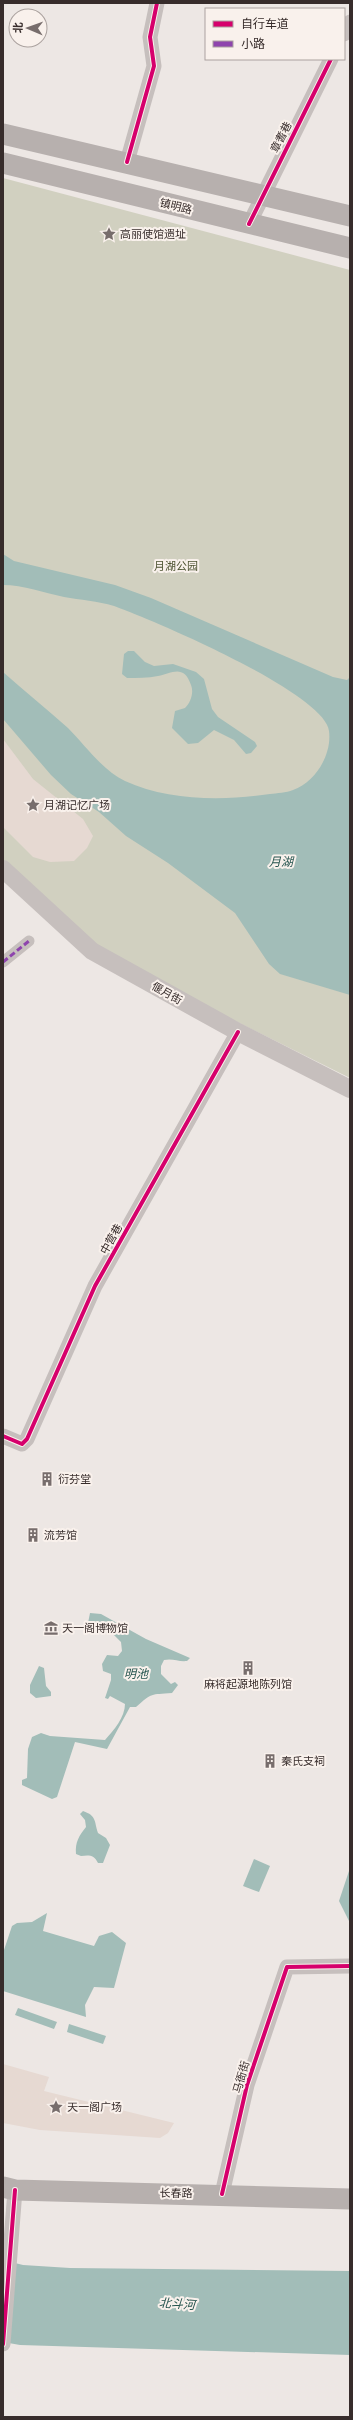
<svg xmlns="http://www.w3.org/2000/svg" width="353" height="2420" viewBox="0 0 353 2420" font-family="Poppins,'Noto Sans SC',sans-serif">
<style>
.green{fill:#d1d0c0}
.plaza{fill:#e6d9d2}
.water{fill:#a2bdb8}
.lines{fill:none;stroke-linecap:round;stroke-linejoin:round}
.pedestrian{stroke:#c6bfbd;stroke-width:11}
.minor{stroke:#c6bfbd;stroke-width:15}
.tertiary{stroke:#c6bfbd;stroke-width:18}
.secondary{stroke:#b7b0ae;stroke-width:21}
.quiet{stroke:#8e44ad;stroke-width:3;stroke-dasharray:6 3;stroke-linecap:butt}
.cycleway-casing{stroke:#f9f1ec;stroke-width:6}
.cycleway{stroke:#d6006c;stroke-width:4}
.labels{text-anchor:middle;stroke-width:4;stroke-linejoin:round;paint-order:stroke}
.street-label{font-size:11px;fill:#372c2b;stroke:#f9f1ec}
.poi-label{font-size:11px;fill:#372c2b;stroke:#f9f1ec;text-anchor:start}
.park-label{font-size:11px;fill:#4d5331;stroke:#f9f1ec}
.water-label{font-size:12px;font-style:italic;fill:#25544e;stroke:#f9f1ec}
</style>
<rect width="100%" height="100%" fill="#ede7e4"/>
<path class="green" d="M3,178L350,270V1078L141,974L94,946L3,862Z"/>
<g class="plaza">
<path d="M3,739L33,779L83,819L93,836L87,848L74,861L50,862L33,857L3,827Z"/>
<path d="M3,2064L49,2077L44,2091L174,2123L168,2133L160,2138L40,2130L3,2123Z"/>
</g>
<g class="water">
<path d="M3,554L14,561L115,585L151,598L333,677L347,680L350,677V995L280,974L269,964L235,913L168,863L126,836L99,812L71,794L51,775L3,719V672C24,691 47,709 68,728C85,745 102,770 125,781C168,801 224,801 270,794C277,793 286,793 293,790C316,782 332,754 329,731C325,693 151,619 114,606C98,601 80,600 64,597C45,593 23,585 3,585Z"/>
<path d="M128,651H134L145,662L154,666L173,664L196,672L204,679L212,709L218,717L255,742L257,746L251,753L246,754L234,740L214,730L198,743L188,744L172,728L175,711L185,708C191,702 194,692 191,685C184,664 172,673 158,676C148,678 137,678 127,678L122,674L124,654Z"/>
<path d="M90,1613L101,1614L146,1639L190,1658L187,1661C178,1662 173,1658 164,1660L161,1666V1674L171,1684L175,1682L178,1685L172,1693C150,1695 153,1692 136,1707H130L107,1749L75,1742L57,1797L52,1799L22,1785V1780L27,1778L28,1749L32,1737L41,1733L50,1736L105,1740C114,1730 125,1717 125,1704L110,1696L108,1699L105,1698L111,1680V1674L103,1671L102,1664L107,1655L118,1656L122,1651L121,1642L109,1630L106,1633L90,1634L87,1628Z"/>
<path d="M39,1666L44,1668L46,1686L51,1692V1696L36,1698L30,1693V1685Z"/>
<path d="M83,1811C97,1816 94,1821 98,1833L106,1838L110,1845L103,1863H98C94,1855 90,1855 81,1856L76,1854C75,1842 79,1836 86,1827L85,1820L80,1814Z"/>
<path d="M254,1859L270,1866L259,1892L243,1886Z"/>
<path d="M350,1868V1923L339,1901Z"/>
<path d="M47,1913L43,1931L94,1946L99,1936L112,1932L126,1943L114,1988L94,1987L85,2005L86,2017L3,1991V1953L12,1926L17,1923L32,1922Z"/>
<path d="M18,2008L57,2022L54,2029L15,2015Z"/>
<path d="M69,2024L106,2036L103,2044L67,2032Z"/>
<path d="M3,2260L23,2265L70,2268L350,2271V2355L20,2345L3,2342Z"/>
</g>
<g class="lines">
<path class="pedestrian" d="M3,962L29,941"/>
<g class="minor">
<path d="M344,34L350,22"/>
<path d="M127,162L154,66L150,37L157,3"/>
<path d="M249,224L331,59"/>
<path d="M3,1436L22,1444L27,1439L95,1286L238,1032"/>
<path d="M222,2194L247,2085L287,1967L350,1966"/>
<path d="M3,2344L15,2190"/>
</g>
<path class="tertiary" d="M3,869L92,951L238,1032L350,1089"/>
<g class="secondary">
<path d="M3,134L350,216"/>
<path d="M3,163L350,248"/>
<path d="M3,2187L15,2190L350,2199"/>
</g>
<path class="quiet" d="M3,962L29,941"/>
<defs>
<g id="cycleway">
<path d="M127,162L154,66L150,37L157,3"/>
<path d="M249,224L331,59"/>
<path d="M3,1436L22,1444L27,1439L95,1286L238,1032"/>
<path d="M222,2194L247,2085L287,1967L350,1966"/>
<path d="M3,2344L15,2190"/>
</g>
</defs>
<use href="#cycleway" class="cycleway-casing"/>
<use href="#cycleway" class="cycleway"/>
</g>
<defs>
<symbol id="sight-bare" viewBox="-9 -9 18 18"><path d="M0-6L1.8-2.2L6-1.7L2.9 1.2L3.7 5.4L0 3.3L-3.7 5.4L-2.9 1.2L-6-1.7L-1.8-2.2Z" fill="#776d6c" stroke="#f9f1ec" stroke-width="2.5" paint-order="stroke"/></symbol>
<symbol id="building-bare" viewBox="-9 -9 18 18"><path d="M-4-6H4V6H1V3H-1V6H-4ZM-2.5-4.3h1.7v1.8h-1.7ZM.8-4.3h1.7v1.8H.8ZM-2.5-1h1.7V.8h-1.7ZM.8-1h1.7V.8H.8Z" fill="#776d6c" stroke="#f9f1ec" stroke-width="2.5" paint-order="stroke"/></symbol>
<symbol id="museum-bare" viewBox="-9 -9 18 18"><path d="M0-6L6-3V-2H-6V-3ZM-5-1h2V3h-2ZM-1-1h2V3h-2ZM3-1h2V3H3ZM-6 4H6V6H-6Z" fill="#776d6c" stroke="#f9f1ec" stroke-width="2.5" paint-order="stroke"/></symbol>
</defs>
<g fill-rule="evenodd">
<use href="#sight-bare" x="99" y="224" width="20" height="20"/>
<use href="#sight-bare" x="23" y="795" width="20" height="20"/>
<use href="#building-bare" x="37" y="1469" width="20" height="20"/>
<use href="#building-bare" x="23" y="1525" width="20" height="20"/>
<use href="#museum-bare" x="41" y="1618" width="20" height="20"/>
<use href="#building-bare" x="238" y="1658" width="20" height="20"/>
<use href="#building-bare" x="260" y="1751" width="20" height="20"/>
<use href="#sight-bare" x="46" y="2097" width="20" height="20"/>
</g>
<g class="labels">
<g class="street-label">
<text transform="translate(281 137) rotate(-63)" y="4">章耆巷</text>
<text transform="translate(176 206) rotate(14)" y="4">镇明路</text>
<text transform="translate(167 993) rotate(29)" y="4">偃月街</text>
<text transform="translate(111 1239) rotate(-61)" y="4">中营巷</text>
<text transform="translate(241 2077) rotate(-74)" y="4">马衙街</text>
<text transform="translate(176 2193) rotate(1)" y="4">长春路</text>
</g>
<g class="poi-label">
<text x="120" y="238">高丽使馆遗址</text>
<text x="44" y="809">月湖记忆广场</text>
<text x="58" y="1483">衍芬堂</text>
<text x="44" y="1539">流芳馆</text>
<text x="62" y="1632">天一阁博物馆</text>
<text x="248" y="1688" text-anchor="middle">麻将起源地陈列馆</text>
<text x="281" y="1765">秦氏支祠</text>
<text x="67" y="2111">天一阁广场</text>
</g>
<g class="park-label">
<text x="176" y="570">月湖公园</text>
</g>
<g class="water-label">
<text x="281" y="866">月湖</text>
<text x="136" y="1678">明池</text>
<text transform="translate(177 2304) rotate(4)" y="4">北斗河</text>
</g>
</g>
<rect width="353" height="2420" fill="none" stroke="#372c2b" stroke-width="8"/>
<rect x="205" y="8" width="140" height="52" fill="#f9f1ec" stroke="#aba29f"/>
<rect x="213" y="21" width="20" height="6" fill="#d6006c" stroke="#aba29f"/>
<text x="241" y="28" font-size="12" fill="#372c2b">自行车道</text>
<rect x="213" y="41" width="20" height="6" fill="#8e44ad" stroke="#aba29f"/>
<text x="241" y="48" font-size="12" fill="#372c2b">小路</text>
<g transform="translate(28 28) rotate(272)"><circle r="19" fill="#f9f1ec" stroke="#aba29f"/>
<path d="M0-3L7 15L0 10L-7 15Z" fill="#776d6c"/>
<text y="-6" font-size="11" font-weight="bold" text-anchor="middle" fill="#372c2b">北</text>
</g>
</svg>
